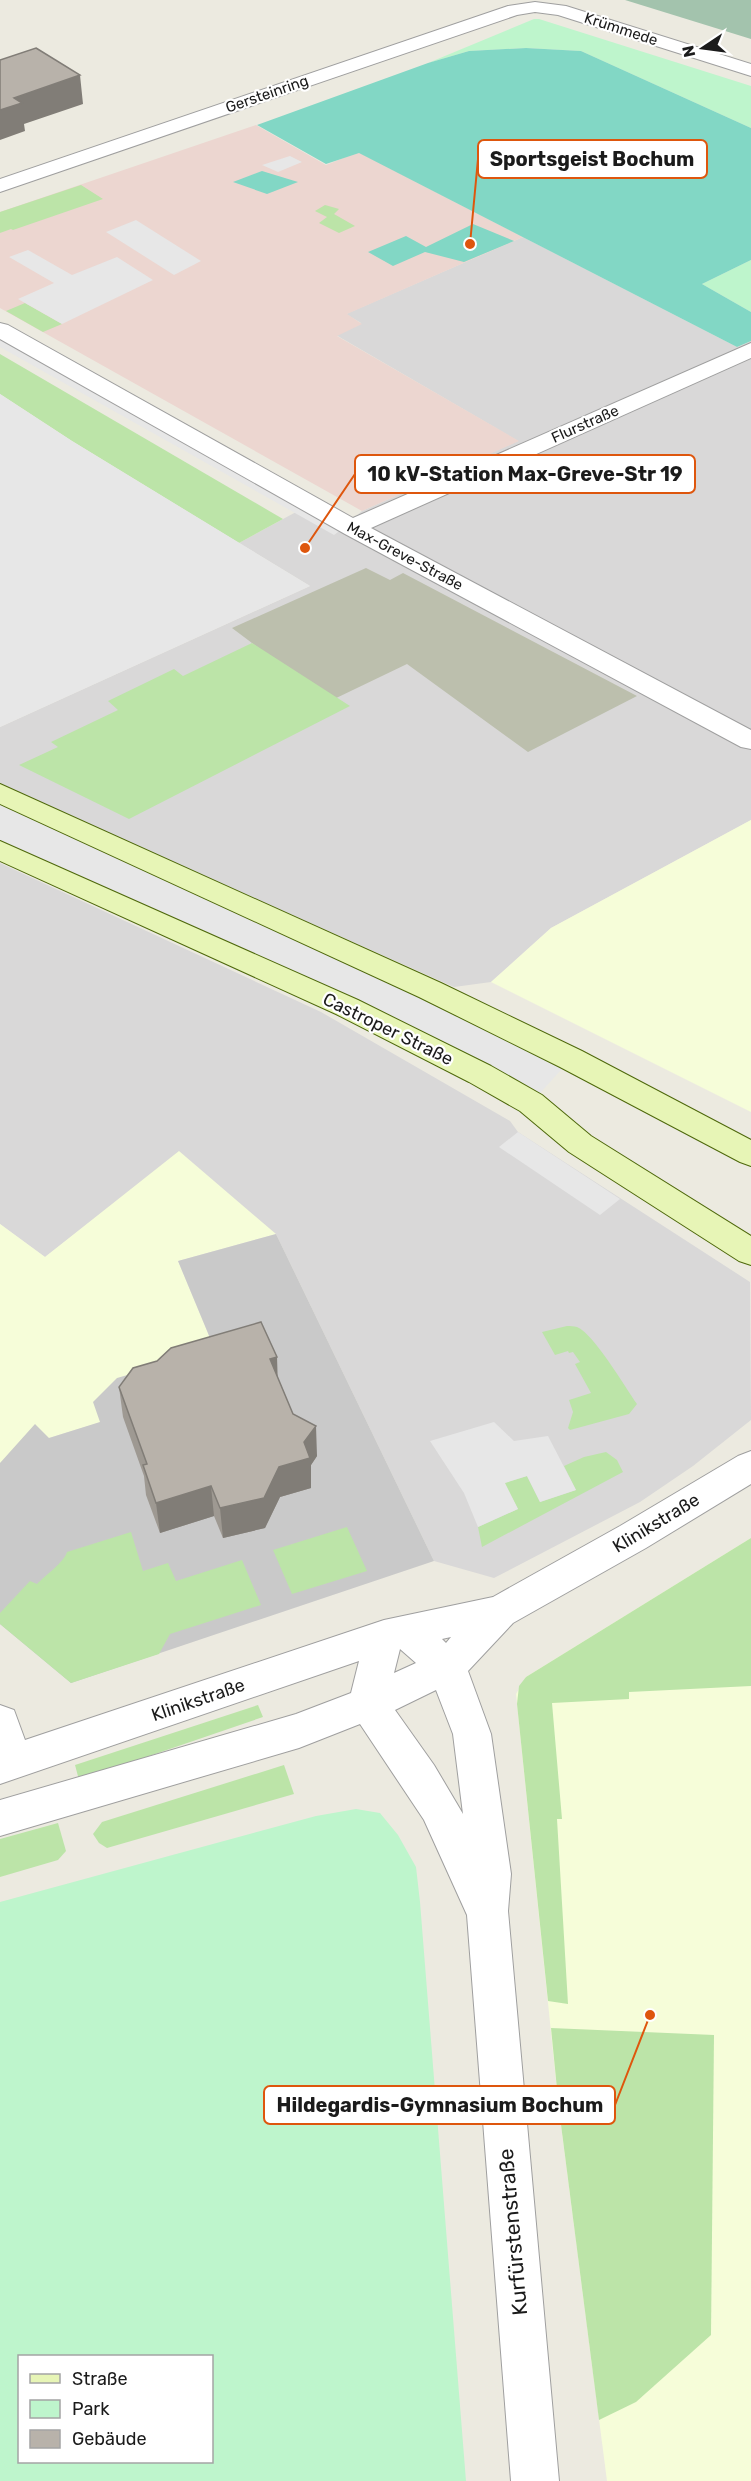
<svg xmlns="http://www.w3.org/2000/svg" width="751" height="2481" viewBox="0 0 751 2481" font-family="Rubik,sans-serif">
<style>
.residential{fill:#d9d8d8}
.commercial{fill:#ecd6d0}
.education{fill:#f6fdd9}
.religious{fill:#c9c9c9}
.construction{fill:#bcbfad}
.grass{fill:#bce4a8}
.cemetery{fill:#a3c3ad}
.park{fill:#bef5cc;fill-rule:evenodd}
.pitch{fill:#82d7c5}
.parking{fill:#e7e7e7}
.lines{fill:none;stroke-linecap:round;stroke-linejoin:round}
.minor-casing{stroke:#9f9f9f;stroke-width:2}
.tertiary-casing{stroke:#9f9f9f;stroke-width:2}
.secondary-casing{stroke:#4e680b;stroke-width:2}
.minor{fill:#fff;fill-rule:evenodd}
.tertiary{fill:#fff;fill-rule:evenodd}
.secondary{fill:#e7f5b6;fill-rule:evenodd}
.wall{fill:#9e9992}
.shaded-wall{fill:#817d77}
.building{fill:#b8b2aa;stroke:#817d77;stroke-width:1.5}
.labels{text-anchor:middle;stroke-width:4.5;stroke-linejoin:round;paint-order:stroke}
.far-street-label{font-size:15px;fill:#1b1b1b;stroke:#fff}
.street-label{font-size:18px;fill:#1b1b1b;stroke:#fff}
.near-street-label{font-size:21px;fill:#1b1b1b;stroke:#fff}
.leader{fill:none;stroke:#de560d;stroke-width:2}
.callout-dot{fill:#de560d;stroke:#fff;stroke-width:2}
.callout{fill:#fff;stroke:#de560d;stroke-width:2}
.callout-label{font-size:20px;text-anchor:middle;font-weight:bold;fill:#1b1b1b}
</style>
<rect width="100%" height="100%" fill="#eceae0"/>
<g class="residential">
<path d="M523,237L737,347L751,341V820L551,928L491,982L454,987L0,785V727L310,586L239,543L296,512L335,534L362,511L518,441L336,335L361,323L346,314Z"/>
<path d="M0,863L321,1012L510,1121L518,1132L750,1282L751,1420L693,1466L640,1502L494,1578L434,1561L276,1234L112,1205L45,1257L0,1224Z"/>
</g>
<path class="commercial" d="M256,125L326,165L358,152L523,237L347,314L362,324L337,336L519,441L362,511L0,308V212Z"/>
<g class="education">
<path d="M751,820V1112L491,982L551,928Z"/>
<path d="M179,1151L276,1234L178,1261L215,1350L101,1422L49,1438L0,1463V1224L45,1257Z"/>
<path d="M751,1538V2481H607L559,2109L516,1694L526,1677Z"/>
</g>
<path class="religious" d="M276,1234L434,1561L71,1683L0,1624V1463L35,1424L49,1438L100,1422L93,1402L117,1378L215,1350L178,1261Z"/>
<path class="construction" d="M366,568L390,580L403,573L637,696L528,752L407,664L330,701L232,628Z"/>
<g class="grass">
<path d="M81,185L103,199L13,230L11,229L0,233V212Z"/>
<path d="M325,205L339,209L334,214L355,226L339,233L319,223L327,217L315,211Z"/>
<path d="M25,303L62,324L43,332L6,311Z"/>
<path d="M0,354L283,519L239,543L72,441L0,394Z"/>
<path d="M252,643L350,706L129,819L19,765L58,747L51,742L118,710L108,701L174,669L183,676Z"/>
<path d="M567,1326C570,1326 574,1326 577,1327C594,1334 625,1387 637,1404L629,1414L570,1430L568,1428L573,1412L569,1400L591,1393L575,1364L580,1362L573,1352L569,1353L568,1351L555,1355L542,1332Z"/>
<path d="M606,1452L617,1460L623,1472L482,1547L478,1527L518,1509L504,1483L527,1476L540,1502L576,1490L564,1466L584,1457Z"/>
<path d="M347,1527L367,1571L292,1594L273,1550Z"/>
<path d="M131,1532L143,1571L168,1563L176,1581L242,1560L261,1605L170,1634L159,1654L71,1683L0,1624V1613L30,1581L37,1584C46,1575 64,1562 67,1552Z"/>
<path d="M751,1538V1686L629,1692V1699L552,1703L562,1819H557L568,2004L548,2001L517,1704L519,1686L526,1677Z"/>
<path d="M258,1705L263,1717L79,1780L75,1765Z"/>
<path d="M284,1765L294,1794L107,1848L99,1843L93,1834L102,1822Z"/>
<path d="M58,1823L66,1851L58,1860L0,1877V1839Z"/>
<path d="M551,2028L714,2035L711,2335L636,2402L599,2420L559,2109Z"/>
</g>
<path class="cemetery" d="M625,0H751V39Z"/>
<g class="park">
<path d="M534,19H539L751,86V128L581,51L526,48L469,51L428,63Z"/>
<path d="M751,260V312L702,284Z"/>
<path d="M356,1809L380,1813L398,1835L416,1867L420,1902L466,2481H0V1902L316,1816ZM20,2356H212V2462H20Z"/>
</g>
<g class="pitch">
<path d="M526,48L581,51L751,128V260L702,284L751,312V341L737,347L359,153L326,164L257,125L428,63L469,51Z"/>
<path d="M262,171L298,182L267,194L233,182Z"/>
<path d="M473,224L514,241L464,262L425,252L393,266L368,252L406,236L426,247Z"/>
</g>
<g class="parking">
<path d="M290,156L302,162L278,172L262,165Z"/>
<path d="M136,220L201,261L174,275L106,232Z"/>
<path d="M28,250L72,275L117,257L153,280L62,324L18,299L54,283L9,257Z"/>
<path d="M0,330L347,525L334,535L0,347Z"/>
<path d="M0,394L72,441L310,586L0,727Z"/>
<path d="M0,793L571,1059L531,1103L0,850Z"/>
<path d="M518,1132L620,1199L600,1215L499,1147Z"/>
<path d="M494,1422L514,1441L548,1436L576,1490L540,1502L527,1476L505,1483L518,1509L478,1527L464,1493L430,1441Z"/>
</g>
<g class="lines">
<defs>
<g id="minor">
<path d="M0,323L8,325L353,518L751,343V358L371,528L751,730V749L741,747L345,534L0,339Z"/>
<path d="M751,1451V1484L646,1548L513,1623L468,1671L491,1734L511,1874L508,1911L559,2481H511L467,1915L424,1820L360,1724L299,1748L0,1836V1800L296,1714L351,1693L359,1661L0,1784V1705L14,1710L25,1740L384,1620L493,1597L620,1526L738,1456ZM451,1637L446,1643L442,1639ZM400,1649L416,1663L394,1673ZM436,1690L453,1734L463,1814L434,1765L395,1710Z"/>
</g>
<path id="tertiary" d="M535,2L566,6L751,64V76L558,15L535,12L517,15L0,192V179L508,6Z"/>
<g id="secondary">
<path d="M0,784L441,983L582,1051L751,1140V1166L740,1162L560,1067L419,997L0,804Z"/>
<path d="M0,841L358,1000L491,1066L542,1095L591,1136L751,1236V1265L739,1261L569,1152L520,1111L469,1082L336,1014L0,861Z"/>
</g>
</defs>
<use href="#minor" class="minor-casing"/>
<use href="#tertiary" class="tertiary-casing"/>
<use href="#secondary" class="secondary-casing"/>
<use href="#minor" class="minor"/>
<use href="#tertiary" class="tertiary"/>
<use href="#secondary" class="secondary"/>
</g>
<path class="wall" d="M278,1378L293,1414L317,1456L311,1465V1488L280,1497L265,1528L223,1538L214,1516L160,1533L146,1495L144,1476L123,1417L119,1387Z"/>
<g class="shaded-wall">
<path d="M80,75L83,104L24,124L25,131L0,140V110L14,98Z"/>
<path d="M277,1357L278,1388L270,1359Z"/>
<path d="M316,1426L317,1456L311,1465V1488L280,1497L265,1528L223,1538L220,1508L304,1442Z"/>
<path d="M211,1486L214,1516L160,1533L156,1503Z"/>
</g>
<g class="building">
<path d="M36,48L80,75L14,98L22,103L0,110V60Z"/>
<path d="M261,1322L277,1357L270,1359L293,1414L316,1426L304,1442L310,1458L279,1467L264,1498L220,1508L211,1486L156,1503L143,1465L147,1464L119,1387L133,1368L157,1361L171,1348Z"/>
</g>
<g class="labels">
<g class="far-street-label">
<text transform="translate(621 29) rotate(18)" y="5">Krümmede</text>
<text transform="translate(267 94) rotate(-19)" y="5">Gersteinring</text>
<text transform="translate(585 424) rotate(-24)" y="5">Flurstraße</text>
<text transform="translate(405 556) rotate(28)" y="5">Max-Greve-Straße</text>
</g>
<g class="street-label">
<text transform="translate(388 1029) rotate(26)" y="6">Castroper Straße</text>
<text transform="translate(656 1523) rotate(-31)" y="6">Klinikstraße</text>
<text transform="translate(198 1700) rotate(-19)" y="6">Klinikstraße</text>
</g>
<g class="near-street-label">
<text transform="translate(513 2232) rotate(-95)" y="7">Kurfürstenstraße</text>
</g>
</g>
<path class="leader" d="M470 244L478 159M305 548L355 474M650 2015L615 2105"/>
<g class="callout-dot">
<circle cx="470" cy="244" r="6"/>
<circle cx="305" cy="548" r="6"/>
<circle cx="650" cy="2015" r="6"/>
</g>
<g class="callout">
<rect x="478" y="140" width="229" height="38" rx="6"/>
<rect x="355" y="455" width="340" height="38" rx="6"/>
<rect x="264" y="2086" width="351" height="38" rx="6"/>
</g>
<g class="callout-label">
<text x="592" y="166">Sportsgeist Bochum</text>
<text x="525" y="481">10 kV-Station Max-Greve-Str 19</text>
<text x="440" y="2112">Hildegardis-Gymnasium Bochum</text>
</g>
<rect x="18" y="2355" width="195" height="108" fill="#ffffff" stroke="#a4a4a4" stroke-width="1.5"/>
<rect x="30" y="2374" width="30" height="9" fill="#e7f5b6" stroke="#a4a4a4" stroke-width="1.5"/>
<text x="72" y="2385" font-size="18" fill="#1b1b1b">Straße</text>
<rect x="30" y="2400" width="30" height="18" fill="#bef5cc" stroke="#a4a4a4" stroke-width="1.5"/>
<text x="72" y="2415" font-size="18" fill="#1b1b1b">Park</text>
<rect x="30" y="2430" width="30" height="18" fill="#b8b2aa" stroke="#a4a4a4" stroke-width="1.5"/>
<text x="72" y="2445" font-size="18" fill="#1b1b1b">Gebäude</text>
<g transform="translate(703 48) rotate(257)" stroke="#ffffff" stroke-width="4.5" paint-order="stroke">
<path d="M0-4.5L10 22L0 15L-10 22Z" fill="#1b1b1b"/>
<text y="-9" font-size="16" font-weight="bold" text-anchor="middle" fill="#1b1b1b">N</text>
</g>
</svg>
